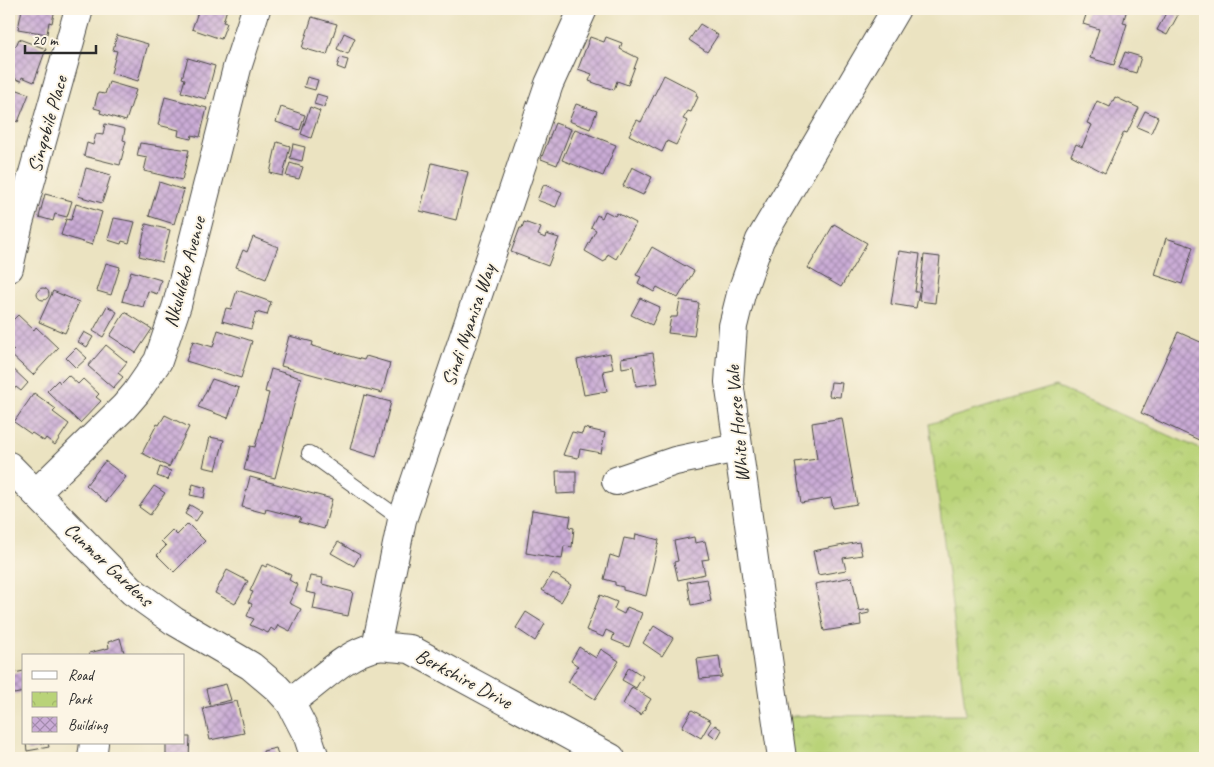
<svg xmlns="http://www.w3.org/2000/svg" width="1214" height="767" viewBox="0 0 1214 767" font-family="Caveat,sans-serif">
<style>
.park{fill:url(#park-crowns);stroke:#727f52}
.building{fill:url(#building-cross-hatch)}
.lines{fill:none;stroke-linecap:round;stroke-linejoin:round}
.service-casing{stroke:#484742;stroke-width:16}
.minor-casing{stroke:#484742;stroke-width:30}
.tertiary-casing{stroke:#484742;stroke-width:30}
.service{stroke:#fff;stroke-width:14}
.minor{stroke:#fff;stroke-width:28}
.tertiary{stroke:#fff;stroke-width:28}
.labels{text-anchor:middle;stroke-width:4;stroke-linejoin:round;paint-order:stroke}
.street-label{font-size:20px;fill:#2b2b2b;stroke:#fcf5e5}
</style>
<defs>
<pattern id="park-crowns" width="20" height="18" patternUnits="userSpaceOnUse" patternTransform="scale(1.25)"><rect width="20" height="18" fill="#b9d378"/><path d="M2 6a3 3 0 1 1 6 0M12 15a3 3 0 1 1 6 0" fill="none" stroke="#9fb568"/></pattern>
<pattern id="building-cross-hatch" width="8" height="8" patternUnits="userSpaceOnUse" patternTransform="scale(1.25)"><rect width="8" height="8" fill="#caacd6"/><path d="M0 0l8 8M0 8l8-8" fill="none" stroke="#a48cae"/></pattern>
</defs>
<rect width="100%" height="100%" fill="#fcf5e5"/>
<filter id="ink" filterUnits="userSpaceOnUse"><feTurbulence type="fractalNoise" baseFrequency=".02" numOctaves="2"/><feDisplacementMap in="SourceGraphic" scale="10" xChannelSelector="R" yChannelSelector="G"/><feConvolveMatrix kernelMatrix="1 2 1 2 8 2 1 2 1" color-interpolation-filters="sRGB"/></filter>
<filter id="wash" filterUnits="userSpaceOnUse"><feTurbulence type="fractalNoise" baseFrequency=".0096" numOctaves="4" result="noise"/><feDisplacementMap in="SourceGraphic" scale="20" xChannelSelector="R" yChannelSelector="G"/><feGaussianBlur stdDeviation="1.12" result="paint"/><feColorMatrix in="noise" values="0 0 0 0 0 0 0 0 0 0 0 0 0 0 0 0 0 1.4 0 .05"/><feComposite in="paint" operator="in"/></filter>
<g filter="url(#wash)">
<rect width="100%" height="100%" fill="#ebe3c1"/>
<path class="park" d="M1056,386L1205,451V758H784L777,716L966,715L929,424Z"/>
<g id="blocks">
<g class="building">
<path d="M22,9H55L52,23L49,22L47,34L18,29Z"/>
<path d="M199,9H227L223,22L227,23L221,39L192,29Z"/>
<path d="M1088,9H1127L1123,23L1127,24L1114,65L1090,58L1099,29L1083,24Z"/>
<path d="M1167,11L1178,15L1167,35L1157,30Z"/>
<path d="M312,17L337,24L327,55L302,48Z"/>
<path d="M700,24L718,35L707,52L689,40Z"/>
<path d="M344,33L355,38L348,54L337,49Z"/>
<path d="M117,35L148,44L138,81L111,73L117,51L113,50Z"/>
<path d="M590,37L604,42L606,37L622,43L620,49L638,58L628,85L617,81L614,90L589,81L592,74L578,69Z"/>
<path d="M19,39L46,49L34,82L22,77L21,81L9,76V43L16,46Z"/>
<path d="M1125,52L1141,57L1136,73L1119,68Z"/>
<path d="M188,58L215,66L206,99L181,92L185,79L182,78Z"/>
<path d="M340,58L348,60L345,70L337,67Z"/>
<path d="M664,75L697,92L696,96L698,97L691,112L688,111L683,119L688,121L676,145L667,141L662,152L629,135L637,120L641,122Z"/>
<path d="M307,77L318,80L315,90L304,87Z"/>
<path d="M109,82L136,90L126,121L100,113L101,110L94,108L98,93L105,94Z"/>
<path d="M12,88L29,94L18,122L9,118V90L11,91Z"/>
<path d="M317,94L327,97L324,107L314,104Z"/>
<path d="M165,97L207,108L200,137L192,135L191,139L178,136L179,130L158,125Z"/>
<path d="M1115,97L1139,108L1127,133L1124,132L1105,173L1071,155L1076,144L1082,147L1092,125L1087,123L1097,101L1110,107Z"/>
<path d="M576,104L597,111L590,129L569,121Z"/>
<path d="M281,107L305,115L300,130L276,122Z"/>
<path d="M310,107L320,111L311,138L301,134Z"/>
<path d="M1145,111L1158,117L1151,133L1137,127Z"/>
<path d="M555,123L571,129L557,165L541,159Z"/>
<path d="M105,124L125,129L123,140L126,141L120,165L84,156L87,143L93,145L96,134L103,135Z"/>
<path d="M575,129L616,145L603,176L562,160Z"/>
<path d="M277,142L290,146L283,176L270,173Z"/>
<path d="M140,143L189,150L182,180L144,171L147,158L137,156Z"/>
<path d="M293,144L305,147L302,161L290,158Z"/>
<path d="M290,163L303,167L299,179L286,176Z"/>
<path d="M432,163L468,172L456,220L420,211Z"/>
<path d="M632,167L652,177L643,195L623,186Z"/>
<path d="M86,168L111,175L102,203L78,196Z"/>
<path d="M159,182L184,190L174,224L149,216Z"/>
<path d="M544,184L562,192L556,207L537,200Z"/>
<path d="M45,194L72,201L67,217L55,214L53,221L39,217Z"/>
<path d="M76,204L102,212L92,245L61,235L66,219L71,220Z"/>
<path d="M605,211L615,216L617,213L636,223L616,259L608,254L604,262L585,251L596,230L591,227L597,215L602,218Z"/>
<path d="M114,218L135,222L129,243L122,241L121,244L108,240Z"/>
<path d="M524,222L541,228L538,235L545,238L546,234L559,238L548,266L511,252L520,228H522Z"/>
<path d="M146,224L170,230L162,262L139,256Z"/>
<path d="M834,224L867,243L841,287L808,268Z"/>
<path d="M253,237L278,247L266,279L236,267L243,250L247,252Z"/>
<path d="M1166,238L1193,247L1182,284L1155,275Z"/>
<path d="M652,247L694,271L678,298L657,287L654,292L638,283L641,277L636,275Z"/>
<path d="M899,251L920,254L915,292H919L916,308L891,304Z"/>
<path d="M924,255L940,257L935,303L919,301Z"/>
<path d="M106,263L120,267L111,295L97,291Z"/>
<path d="M131,271L161,280L157,294L148,291L143,307L122,301Z"/>
<circle cx="43" cy="294" r="6"/>
<path d="M237,290L271,302L267,315L256,312L251,329L222,321L226,308L231,309Z"/>
<path d="M53,291L79,302L65,333L39,322Z"/>
<path d="M640,298L660,307L652,325L631,315Z"/>
<path d="M680,300L699,303L694,336L668,333L671,317H677Z"/>
<path d="M107,306L117,312L103,337L93,331Z"/>
<path d="M125,312L152,329L136,353L110,336Z"/>
<path d="M18,315L34,330L36,327L58,348L33,375L10,354L14,350L9,345V324Z"/>
<path d="M218,330L252,341L241,378L186,361L193,341L213,347Z"/>
<path d="M84,332L93,337L87,347L78,342Z"/>
<path d="M1178,332L1205,344V432L1201,441L1141,413Z"/>
<path d="M289,336L313,342L312,346L364,360L366,356L390,363L382,393L281,366Z"/>
<path d="M106,345L127,362L118,373L123,377L113,388L88,366Z"/>
<path d="M76,348L87,358L76,368L66,358Z"/>
<path d="M610,353L613,369L603,371L607,391L584,395L577,360Z"/>
<path d="M653,353L658,383L636,386L633,366L622,368L621,358Z"/>
<path d="M9,365L28,383L21,391L16,387L9,396Z"/>
<path d="M271,369L301,378L275,478L244,470L250,446L255,447L269,393L265,392Z"/>
<path d="M68,375L78,384L83,379L99,394L96,397L101,401L80,423L47,391L58,380L60,383Z"/>
<path d="M212,379L239,388L228,418L198,407Z"/>
<path d="M831,382L842,383L840,397L829,396Z"/>
<path d="M34,393L56,409L53,412L69,424L55,445L46,438L44,441L32,433L31,434L14,422Z"/>
<path d="M364,395L391,402L376,457L350,449Z"/>
<path d="M165,415L189,427L169,467L142,453L157,424L159,425Z"/>
<path d="M842,418L857,504L833,508L831,498L801,503L795,462L817,459L812,423Z"/>
<path d="M584,428L605,433L601,453L580,449L578,458L563,455L572,432L582,434Z"/>
<path d="M210,437L224,440L216,470L203,467Z"/>
<path d="M105,461L126,477L106,502L86,485Z"/>
<path d="M160,467L171,471L168,480L157,476Z"/>
<path d="M556,471H576V493L557,494Z"/>
<path d="M250,477L332,499L324,529L299,522L301,518L266,509L265,513L242,507Z"/>
<path d="M193,484L206,488L204,498L190,495Z"/>
<path d="M154,486L165,493L150,515L139,507Z"/>
<path d="M190,505L202,512L196,521L185,514Z"/>
<path d="M532,510L571,516L569,527L574,528L572,547L564,546L562,559L526,553Z"/>
<path d="M188,524L205,541L174,572L157,555L166,546L161,541L172,530L177,535Z"/>
<path d="M636,534L659,540L646,596L623,590V587L615,585V582L604,579L610,555L619,558L624,538L635,540Z"/>
<path d="M694,537L695,543L705,541L709,559L702,560L705,574L678,580L674,562L678,561L674,541Z"/>
<path d="M338,542L360,555L354,566L331,553Z"/>
<path d="M859,542L862,555L843,558L846,570L818,575L813,551Z"/>
<path d="M268,564L291,575L289,580L298,585L289,603L301,609L290,631L278,625L275,631L271,628L268,633L250,625L254,619L247,616L252,604L248,602L253,592L250,591L262,565L266,567Z"/>
<path d="M227,570L248,581L235,604L215,593Z"/>
<path d="M553,573L571,585L561,602L542,590Z"/>
<path d="M310,576L323,578L322,584L353,592L348,616L313,609L316,594L306,592Z"/>
<path d="M852,577L859,611L869,609V613L860,615L861,625L824,631L815,584Z"/>
<path d="M707,579L711,601L691,605L687,582Z"/>
<path d="M600,595L617,602L614,609L624,614L627,607L642,613L629,647L612,640L614,634L606,630L603,637L586,630Z"/>
<path d="M526,612L545,624L535,641L516,628Z"/>
<path d="M654,626L673,638L662,656L643,643Z"/>
<path d="M120,638L125,656H90L89,653L109,648L108,642Z"/>
<path d="M579,647L596,658L601,649L619,661L595,699L568,682L578,666L571,661Z"/>
<path d="M719,656L722,677L700,679L697,659Z"/>
<path d="M629,667L643,676L636,688L622,680Z"/>
<path d="M24,671V692L14,694L9,674Z"/>
<path d="M226,684L231,700L210,705L206,689Z"/>
<path d="M632,687L651,699L641,715L623,704Z"/>
<path d="M237,701L244,733L210,740L203,708Z"/>
<path d="M692,710L711,721L701,738L682,727Z"/>
<path d="M715,725L722,730L717,739L709,733Z"/>
<path d="M184,737H190L189,758H166V743H184Z"/>
<path d="M26,743H48L49,747L27,751Z"/>
<path d="M276,748L279,758H264L263,751Z"/>
</g>
</g>
</g>
<g filter="url(#ink)">
<use href="#blocks" fill-opacity="0" stroke="#484742" stroke-width="1"/>
<g class="lines">
<defs>
<path id="service" d="M309,453L402,520"/>
<g id="minor">
<path d="M9,268L19,223L79,9"/>
<path d="M616,481L675,461L737,448"/>
<path d="M36,493L124,407L136,393L158,361L177,305L237,68L256,9"/>
<path d="M376,647L402,520L549,84L583,9"/>
<path d="M290,702C317,685 343,654 375,647C385,645 399,649 410,649L611,758"/>
<path d="M92,758L94,743"/>
<path d="M782,758L729,382L733,326L741,294L760,240L896,9"/>
</g>
<path id="tertiary" d="M9,466L132,591L174,621L251,666L277,688L290,702L308,737L315,758"/>
</defs>
<use href="#service" class="service-casing"/>
<use href="#minor" class="minor-casing"/>
<use href="#tertiary" class="tertiary-casing"/>
<use href="#service" class="service"/>
<use href="#minor" class="minor"/>
<use href="#tertiary" class="tertiary"/>
</g>
</g>
<g class="labels">
<g class="street-label">
<text transform="translate(47 124) rotate(-74)" y="7">Sinqobile Place</text>
<text transform="translate(184 272) rotate(-75)" y="7">Nkululeko Avenue</text>
<text transform="translate(468 325) rotate(-71)" y="7">Sindi Nyanisa Way</text>
<text transform="translate(737 424) rotate(-95)" y="7">White Horse Vale</text>
<text transform="translate(109 564) rotate(43)" y="7">Cunmor Gardens</text>
<text transform="translate(464 678) rotate(28)" y="7">Berkshire Drive</text>
</g>
</g>
<rect width="1214" height="767" fill="none" stroke="#fcf5e5" stroke-width="30"/>
<rect x="22" y="654" width="162" height="90" fill="#fcf5e5" stroke="#a8a49b"/>
<rect x="32" y="671" width="25" height="8" fill="#ffffff" stroke="#a8a49b"/>
<text x="68" y="680" font-size="15" fill="#2b2b2b">Road</text>
<rect x="32" y="692" width="25" height="15" fill="url(#park-crowns)" stroke="#a8a49b"/>
<text x="68" y="704" font-size="15" fill="#2b2b2b">Park</text>
<rect x="32" y="717" width="25" height="15" fill="url(#building-cross-hatch)" stroke="#a8a49b"/>
<text x="68" y="730" font-size="15" fill="#2b2b2b">Building</text>
<path d="M25 45v8h71v-8" fill="none" stroke="#2b2b2b" stroke-width="2.5"/>
<text x="32" y="45" font-size="15" fill="#2b2b2b" stroke="#fcf5e5" stroke-width="4" paint-order="stroke">20 m</text>
</svg>
